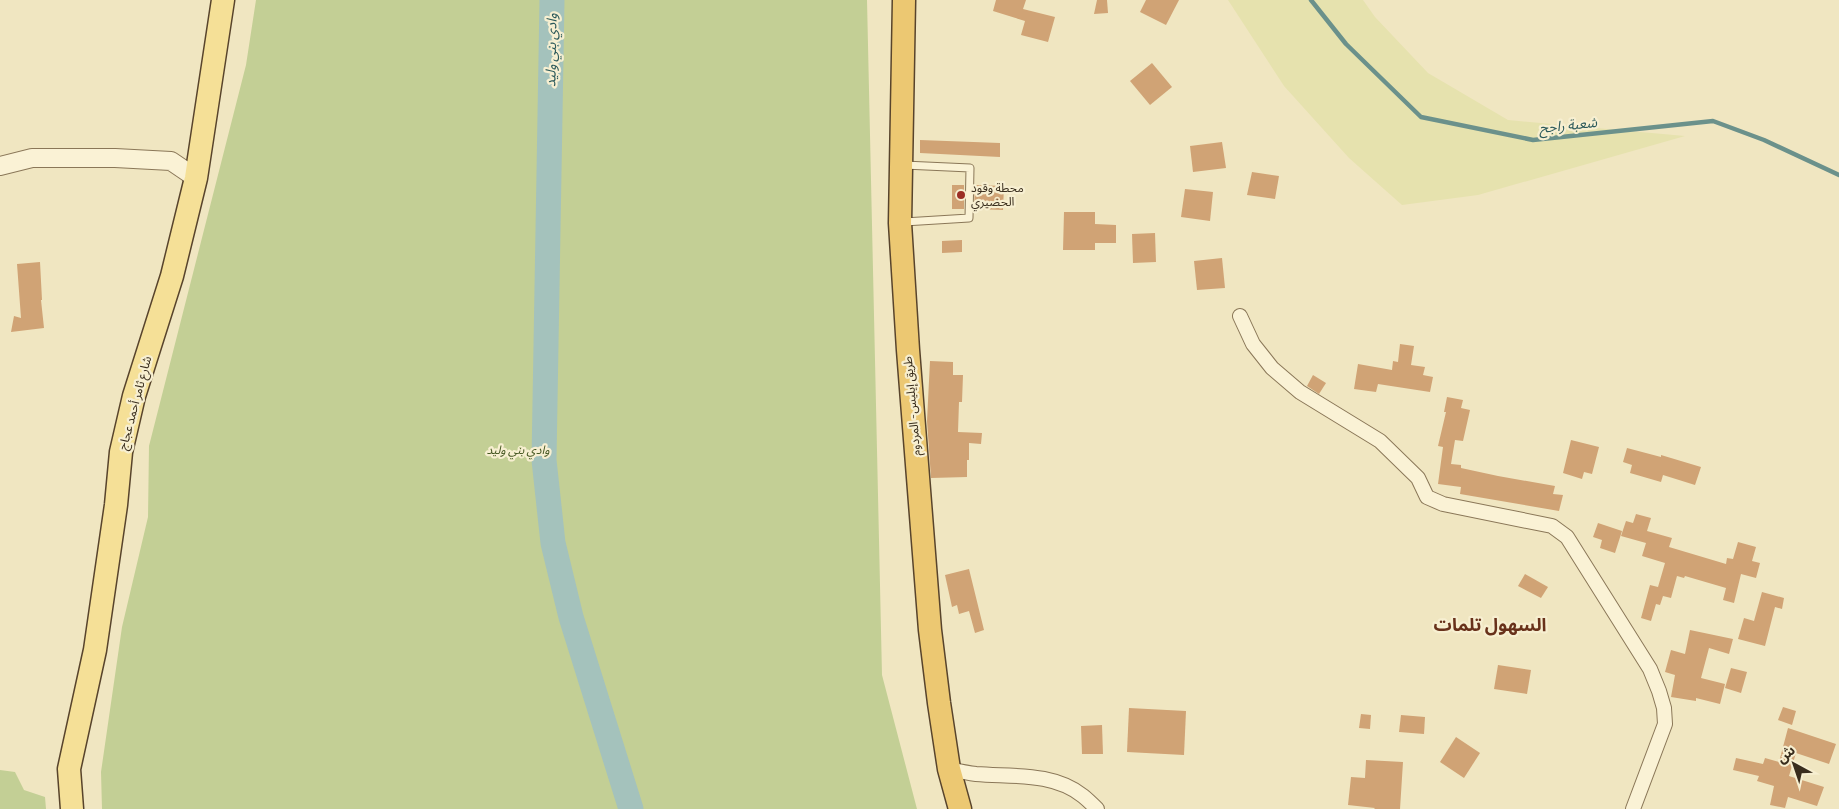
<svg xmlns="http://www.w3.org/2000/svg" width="1839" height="809" viewBox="0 0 1839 809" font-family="Bitter,'Noto Sans Arabic',serif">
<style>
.farmland{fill:#e6e2ae}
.green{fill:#c3cf95}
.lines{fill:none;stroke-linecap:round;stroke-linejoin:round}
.stream{stroke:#6b918b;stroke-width:4.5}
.river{stroke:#a4c2bc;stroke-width:25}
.building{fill:#d0a375}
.service-casing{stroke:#8a7758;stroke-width:9}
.minor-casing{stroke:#8a7758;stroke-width:16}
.tertiary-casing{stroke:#8a7758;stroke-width:20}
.primary-casing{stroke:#58442c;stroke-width:25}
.trunk-casing{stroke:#58442c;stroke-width:25}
.service{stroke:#faf2d5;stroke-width:7}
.minor{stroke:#faf2d5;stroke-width:14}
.tertiary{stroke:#faf2d5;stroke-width:18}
.primary{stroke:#f5e097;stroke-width:22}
.trunk{stroke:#ecc872;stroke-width:22}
.poi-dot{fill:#9c2f25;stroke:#f7efd1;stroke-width:2}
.labels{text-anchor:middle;stroke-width:4.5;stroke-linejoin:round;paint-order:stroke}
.poi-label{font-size:12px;fill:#392d1d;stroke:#f7efd1;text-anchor:start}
.street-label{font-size:12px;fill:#392d1d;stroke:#f7efd1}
.park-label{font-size:12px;font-style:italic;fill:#455722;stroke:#f7efd1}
.water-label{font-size:14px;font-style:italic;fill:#2b595a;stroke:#f7efd1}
.district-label{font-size:18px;font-weight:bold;fill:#68311a;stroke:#f7efd1}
</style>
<rect width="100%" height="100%" fill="#f0e6c1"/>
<path class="farmland" d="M1228,0H1363L1375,17L1428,73L1508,120L1685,136L1478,195L1402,205L1349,158L1284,86Z"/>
<g class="green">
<path d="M256,0H867L882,675L917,809H102L101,772L122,627L148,517L149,446L246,65Z"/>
<path d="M0,770L15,772L24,790L45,797L46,809H0Z"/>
</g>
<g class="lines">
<path class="stream" d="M1311,0L1346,44L1421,117L1533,140L1713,121L1764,140L1839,175"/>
<path class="river" d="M552,0L544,460L553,543L571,617L631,809"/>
</g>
<g class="building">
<path d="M996,0H1026L1023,9L1055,17L1048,42L1021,35L1025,21L993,11Z"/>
<path d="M1097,0H1107L1108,13L1094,14Z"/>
<path d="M1146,0H1179L1166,25L1140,12Z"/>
<path d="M1152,63L1172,87L1150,105L1130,81Z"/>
<path d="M920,140L1000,143V157L920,153Z"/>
<path d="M1222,142L1226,168L1193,172L1190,146Z"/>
<path d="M1252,172L1279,176L1275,199L1247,195Z"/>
<rect x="952" y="185" width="12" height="24"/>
<path d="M975,185L1004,186L1003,210L974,209Z"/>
<path d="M1185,189L1213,192L1210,221L1181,217Z"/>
<path d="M1064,212H1095V224L1116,225V243H1095V250H1063Z"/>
<path d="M1155,233L1156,262L1133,263L1132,234Z"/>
<path d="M962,240V252L942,253V241Z"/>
<path d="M1222,258L1225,288L1197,290L1194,261Z"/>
<path d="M40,262L42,300H41L44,328L11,332L14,316L21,318L17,264Z"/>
<path d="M1400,344L1414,346L1411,365L1425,367L1423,375L1433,377L1430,392L1378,384L1376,392L1354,389L1358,364L1392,370L1393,361L1398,362Z"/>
<path d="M930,361L953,362V375H963L962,402H959L958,432L982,433L981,444L969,443V460H967V477L931,478L927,421Z"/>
<path d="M1313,375L1326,383L1319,394L1307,386Z"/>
<path d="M1447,397L1463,400L1461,408L1470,410L1463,441L1455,440L1451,464L1461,465V468L1498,476L1555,486L1553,494L1563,495L1559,511L1460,494L1461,487L1438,484L1443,447L1438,446L1446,412H1444Z"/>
<path d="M1571,440L1599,447L1592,474L1584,472L1582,479L1563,473Z"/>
<path d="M1627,448L1661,457V455L1701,467L1695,485L1663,475L1661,482L1630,473L1632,465L1623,462Z"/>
<path d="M1636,514L1651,518L1647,531L1672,538L1669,547L1726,564L1727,558L1733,559L1738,542L1756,547L1752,561L1760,563L1756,578L1741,574L1734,603L1723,600L1726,588L1685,576L1684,578L1677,576L1671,598L1663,596L1660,605L1656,604L1651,621L1641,618L1650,585L1658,587L1665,563L1642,556L1646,543L1621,536L1626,521L1633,523Z"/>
<path d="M1598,523L1622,531L1615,553L1600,548L1602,540L1593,537Z"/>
<path d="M969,569L984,630L975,633L969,611L959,614L957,605L952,607L945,575Z"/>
<path d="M1525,574L1548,587L1541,598L1518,586Z"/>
<path d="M1762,592L1784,598L1782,609L1775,607L1765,646L1738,639L1744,618L1754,621Z"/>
<path d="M1690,630L1733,639L1729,654L1709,648L1701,678L1725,684L1720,704L1696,698V701L1671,697L1675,675L1665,672L1671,650L1685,654Z"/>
<path d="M1498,665L1531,670L1527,694L1494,689Z"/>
<path d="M1731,668L1747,672L1741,693L1725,688Z"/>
<path d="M1783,707L1796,711L1792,725L1778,720Z"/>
<path d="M1129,708L1186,711L1184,755L1127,752Z"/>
<path d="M1361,714L1371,715L1370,729L1359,728Z"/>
<path d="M1401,715L1425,717L1424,734L1399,732Z"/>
<path d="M1102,725L1103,754H1082L1081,726Z"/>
<path d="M1788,728L1836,744L1829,764L1796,753L1789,776L1824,787L1817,806L1788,797L1785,808L1770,805L1774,786L1757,781L1759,776L1733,770L1736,758L1763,764L1765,758L1779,762Z"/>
<path d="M1456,737L1480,753L1464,778L1440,762Z"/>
<path d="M1366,760L1403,762L1400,809H1374L1375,808L1348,805L1351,777L1365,778Z"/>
</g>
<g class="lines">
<defs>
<path id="service" d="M904,222L969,218L970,168L904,165"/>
<g id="minor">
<path d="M1240,316L1253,344L1272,368L1300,392L1380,441L1418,478L1427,497L1443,504L1552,526L1567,537L1650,669L1659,691L1664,708L1665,724L1633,809"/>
<path d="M949,769C958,771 967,773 976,774C1012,777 1053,772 1083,796C1088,800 1093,805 1097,809"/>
</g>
<path id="tertiary" d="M0,166L32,158H115L171,161L196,178"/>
<path id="primary" d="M72,809L69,769L95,650L116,505L121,452L134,396L172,276L196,178L223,0"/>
<path id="trunk" d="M904,0L900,223L908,350L930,630L939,703L949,769L960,809"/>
</defs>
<use href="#service" class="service-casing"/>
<use href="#minor" class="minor-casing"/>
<use href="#tertiary" class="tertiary-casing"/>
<use href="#primary" class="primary-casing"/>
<use href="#trunk" class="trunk-casing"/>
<use href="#service" class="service"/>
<use href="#minor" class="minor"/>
<use href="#tertiary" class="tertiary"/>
<use href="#primary" class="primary"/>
<use href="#trunk" class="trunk"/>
</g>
<circle class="poi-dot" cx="961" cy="195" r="5"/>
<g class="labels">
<g class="poi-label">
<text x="971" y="192">محطة وقود<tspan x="971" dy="14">الحضيري</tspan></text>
</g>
<g class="street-label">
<text transform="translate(135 403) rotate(-75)" y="4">شارع ثامر أحمد عجاج</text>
<text transform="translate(912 406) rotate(-95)" y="4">طريق إيليس- المردوم</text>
</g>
<g class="park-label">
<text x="518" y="454">وادي بني وليد</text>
</g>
<g class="water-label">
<text transform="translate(551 50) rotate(-89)" y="5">وادي بني وليد</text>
<text transform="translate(1568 125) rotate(-6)" y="5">شعبة راجح</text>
</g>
<g class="district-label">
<text x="1490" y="631">السهول تلمات</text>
</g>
</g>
<g transform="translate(1794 764) rotate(320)" stroke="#f7efd1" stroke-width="4" paint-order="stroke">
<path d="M0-4L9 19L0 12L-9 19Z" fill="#392d1d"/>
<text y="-8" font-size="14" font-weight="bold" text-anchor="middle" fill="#392d1d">ش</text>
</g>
</svg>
